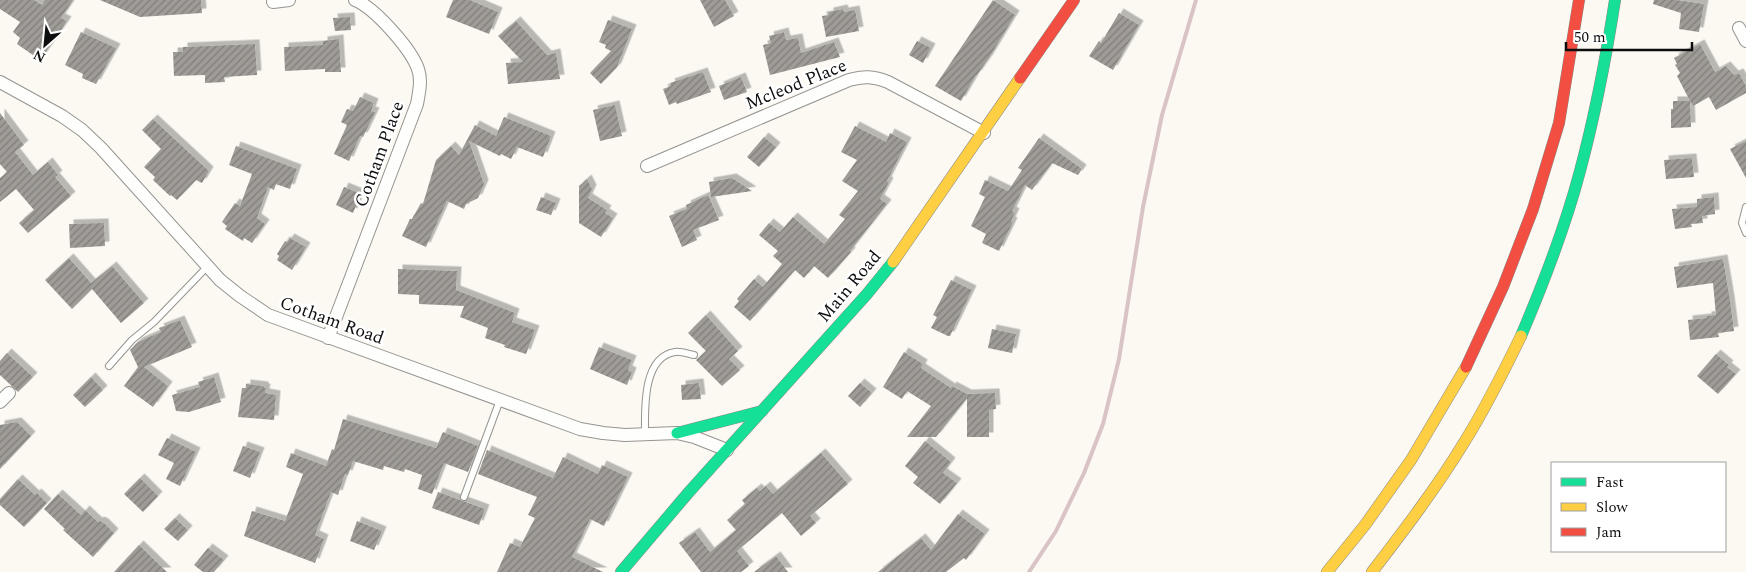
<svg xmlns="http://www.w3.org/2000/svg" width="1746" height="572" viewBox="0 0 1746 572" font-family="Spectral,serif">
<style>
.building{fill:url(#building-hatch);filter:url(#shadow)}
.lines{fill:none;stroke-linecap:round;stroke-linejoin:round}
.lane-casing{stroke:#959491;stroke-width:8}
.street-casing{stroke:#959491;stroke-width:14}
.fast-casing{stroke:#8b8a87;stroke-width:12}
.slow-casing{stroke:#8b8a87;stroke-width:12}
.jam-casing{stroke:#8b8a87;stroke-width:12}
.lane{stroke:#fefefd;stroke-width:6}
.street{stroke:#fefefd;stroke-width:12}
.fast{stroke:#16e098;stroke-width:11}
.slow{stroke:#ffcf43;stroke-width:11}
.jam{stroke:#f24e42;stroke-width:11}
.rail{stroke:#d9c3c4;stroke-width:4}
.labels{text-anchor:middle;stroke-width:5;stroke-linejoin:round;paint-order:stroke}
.street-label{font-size:18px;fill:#0e0e0e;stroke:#fff}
</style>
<defs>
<pattern id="building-hatch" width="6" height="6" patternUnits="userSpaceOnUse" patternTransform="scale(1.25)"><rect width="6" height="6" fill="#9f9c98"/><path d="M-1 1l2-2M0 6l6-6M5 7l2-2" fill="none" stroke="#807e7a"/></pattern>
<filter id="shadow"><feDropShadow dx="4.5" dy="-4.5" stdDeviation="0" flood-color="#0004"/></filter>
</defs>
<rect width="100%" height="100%" fill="#fbf9f2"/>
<g class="building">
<path d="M0,0H34L42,5L45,0H73L61,18L67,21L40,60L17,44L20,38L13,32L20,22L0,9Z"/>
<path d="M100,0H201L202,13L140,17Z"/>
<path d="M453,0H470L498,12L489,34L446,17Z"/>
<path d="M700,0H725L734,16L714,27Z"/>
<path d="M993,0L1015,15L989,58L977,75H976L961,101L935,86Z"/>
<path d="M1654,0H1676L1704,4L1699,32L1679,29L1681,13L1653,4Z"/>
<path d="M843,9L844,12L855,10L859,31L826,37L822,16L829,15V12Z"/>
<path d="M1119,13L1139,25L1113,70L1089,56L1099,41L1101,43Z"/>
<path d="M350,17L351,30L335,31L333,18Z"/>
<path d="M608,20L632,29L617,67L601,84L590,73L611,51L605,48L606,45L599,42Z"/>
<path d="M516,21L547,55L556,53L560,79L508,84L506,63L523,62L498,36Z"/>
<path d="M81,32L116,48L96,84L82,78L83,74L65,65Z"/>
<path d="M784,32L786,40L798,38L801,53L834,42L840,57L770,75L763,45L771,43L769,36Z"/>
<path d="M339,39L341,72H325V69L285,71L284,47L323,45V41Z"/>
<path d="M917,41L931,48L923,63L909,55Z"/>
<path d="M255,44L257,75L224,77L225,82L205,83V75L174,76L173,52H183V47Z"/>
<path d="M1700,44L1715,72L1726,66L1734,75L1739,73L1746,86V93L1716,110L1709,97L1693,106L1690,101L1691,127L1671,128V109H1673V101H1690L1677,76L1680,73L1675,65L1677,64L1674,58Z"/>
<path d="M703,72L711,92L677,104L676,102L669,105L663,89L671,86L670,83Z"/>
<path d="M741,77L747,92L724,100L719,86Z"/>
<path d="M360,97L374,103L371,111L375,112L363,137L360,136L349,161L334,154L347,125L341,122L347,109L353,111Z"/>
<path d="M615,105L622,136L600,141L593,110Z"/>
<path d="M0,113L24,145L15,152L33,175L48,162L58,175L55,177L71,196L28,233L19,223L34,210L16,189L0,202V178L7,172L0,164Z"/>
<path d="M504,117L551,136L543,157L517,147L511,159L501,154L500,156L469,141L484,184L478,198L466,204L464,209L447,201L426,247L402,236L410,219H412L421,203L423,204L436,160L451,146L459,155L475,125L496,136Z"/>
<path d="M153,119L209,171L202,183L196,180L177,200L171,195L170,196L153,180L155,177L144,167L161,149L142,130Z"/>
<path d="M855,126L886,142L890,133L907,142L887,181L889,182L880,199L887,204L850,251L851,252L828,278L814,266L804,278L795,270L750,321L734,307L739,301L737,299L754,279L763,287L782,264L773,256L778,251L759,235L769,223L780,232L793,217L824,244L845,219L839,215L858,191L842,181L857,160L841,152Z"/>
<path d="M764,137L776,147L759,167L747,157Z"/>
<path d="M1039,138L1082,169L1078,175L1052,163L1032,190L1025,185L1012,211L1015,213L1011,221L1013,222L999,251L982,243L986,234L971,226L985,197L979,194L985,180L1008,191L1022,170L1018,168Z"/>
<path d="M1746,141V178L1730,149Z"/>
<path d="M236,146L297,169L290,189L276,184L274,190L268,187L257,218L265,224L252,243L244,238L243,241L225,229L227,226L222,222L235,203L240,206L252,174L229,165Z"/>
<path d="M1692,158L1694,177L1666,179L1664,160Z"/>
<path d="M732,178L752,191L711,197L709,182Z"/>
<path d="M587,179L592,189L588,198L607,210L605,213L613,218L601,237L579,223V186Z"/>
<path d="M344,187L361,194L353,213L336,205Z"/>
<path d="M708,195L719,220L693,230L697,240L682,247L669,216L687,209L686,205Z"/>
<path d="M541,197L556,203L551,215L536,210Z"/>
<path d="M1714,197L1715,214L1702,216L1703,223L1691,224L1692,227L1675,229L1672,209L1697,207V199Z"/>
<path d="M104,223L105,246L70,248L69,224Z"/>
<path d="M290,238L306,247L292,270L277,260L279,256L277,254L285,241L287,242Z"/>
<path d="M69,258L91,283L112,266L144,303L121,323L92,289L72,309L45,280Z"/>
<path d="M1723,259L1730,300L1734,331L1718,333L1719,337L1690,340L1688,320L1707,318V316L1716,315L1713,283L1677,288L1674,267Z"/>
<path d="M398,269L457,271L456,290L515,313L512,322L535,330L526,354L504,347L505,345L485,338L488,328L460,317L464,306L419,304V295L398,294Z"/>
<path d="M951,280L972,290L950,336H948L931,328L937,317L933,315Z"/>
<path d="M706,315L738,351L729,359L740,370L722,386L696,360L706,351L688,333Z"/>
<path d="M180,320L192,347L144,367L168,386L153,407L124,386L138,367L130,350L138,342L161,332L159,328Z"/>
<path d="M992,329L1016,334L1012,353L988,348Z"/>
<path d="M599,347L632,360L628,370L632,372L627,385L590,369Z"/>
<path d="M904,352L923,364L921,368L951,388L952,386L967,394L995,393L996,409L989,410V437H967V398L936,437H907L931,406L907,391L902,399L883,387Z"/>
<path d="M7,353L33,377L18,392L0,375V361Z"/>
<path d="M1716,354L1729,365L1727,367L1736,374L1718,394L1697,376Z"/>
<path d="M91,377L103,390L85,407L73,395Z"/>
<path d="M214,377L221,402L189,412L176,411L172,395L200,387L198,382Z"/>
<path d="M699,383L701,399L682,400L681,385Z"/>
<path d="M860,383L872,393L860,407L848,396Z"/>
<path d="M246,384L264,386V388H266L265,393L276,395L274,420L238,417L242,388H246Z"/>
<path d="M343,419L436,448L443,432L478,446L468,472L444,463L432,494L418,489L422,475L405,469L404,472L384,466L383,470L353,461L348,475L345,474L338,495L331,492L315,535L324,539L315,563L244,536L252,511L285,521L303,474L286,467L291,453L326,466L332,449L334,450Z"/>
<path d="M17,422L31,436L0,469V425Z"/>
<path d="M167,438L196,452L180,486L166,479L174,463L158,455Z"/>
<path d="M925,441L951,462L943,473L957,483L940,504L913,483L918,477L905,466Z"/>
<path d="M243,446L260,452L250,478L233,471Z"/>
<path d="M487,450L553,478L563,457L598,474L602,465L628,477L604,526L590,519L572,557L603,572H497L510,543L520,547L535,518L528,515L537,497L478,474Z"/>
<path d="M821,453L848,484L810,516L816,523L801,536L782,513L737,551L749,566L741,572H701L679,543L695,532L710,552L736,530L727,520L745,504L742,500L757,488L760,491L766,486L773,494Z"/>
<path d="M140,478L158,496L143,512L124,494Z"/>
<path d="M18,479L35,495L37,493L47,503L24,527L0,505V499Z"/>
<path d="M438,492L485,509L479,525L432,508Z"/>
<path d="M58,494L81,515L85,510L98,522L100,521L104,523L114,533L93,557L63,530L65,529L44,509Z"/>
<path d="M958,514L985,534L966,560L964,558L946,572H878L921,538L931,550Z"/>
<path d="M175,518L188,530L178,541L164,529Z"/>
<path d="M357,521L382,531L374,550L350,541Z"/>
<path d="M139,545L167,572H114Z"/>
<path d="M208,548L224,560L214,572H203L194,565Z"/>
<path d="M776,556L788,572H754Z"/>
</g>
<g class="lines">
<defs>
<g id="lane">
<path d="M1746,207L1742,223L1746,233"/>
<path d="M109,366L132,340L154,322L208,266"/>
<path d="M645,434C645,410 642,357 675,352C681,351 688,354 694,355"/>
<path d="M464,497L500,400"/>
</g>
<g id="street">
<path d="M273,2L289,0"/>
<path d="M1739,28L1746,41"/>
<path d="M0,82L62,116L82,130L101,148L220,280L240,296L268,315L580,429L603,433L625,435L677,433L694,437L727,450"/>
<path d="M647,166L849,80C864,76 873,76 888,82L984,133"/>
<path d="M328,338L417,104C419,93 422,80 418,69C411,49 375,8 355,0"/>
<path d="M0,402L9,393"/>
</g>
<g id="fast">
<path d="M1521,336C1544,282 1565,228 1580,171C1595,115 1606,58 1615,0"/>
<path d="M677,433L762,411"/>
<path d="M621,572L689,492L867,294L893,262"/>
</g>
<g id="slow">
<path d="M893,262L1020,78"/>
<path d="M1327,572L1365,525L1411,460L1466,367"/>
<path d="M1372,572C1405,529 1437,487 1465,441C1486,407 1504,371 1521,336"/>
</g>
<g id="jam">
<path d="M1020,78L1074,0"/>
<path d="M1466,367L1503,287L1533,209L1559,123L1579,0"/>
</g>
</defs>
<use href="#lane" class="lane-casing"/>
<use href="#street" class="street-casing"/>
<use href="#fast" class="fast-casing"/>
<use href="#slow" class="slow-casing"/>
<use href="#jam" class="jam-casing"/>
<use href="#lane" class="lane"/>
<use href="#street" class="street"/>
<use href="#fast" class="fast"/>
<use href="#slow" class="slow"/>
<use href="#jam" class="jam"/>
<path class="rail" d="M1029,572L1056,531L1084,473L1103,424L1119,359L1143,207L1162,115L1196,0"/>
</g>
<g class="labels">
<g class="street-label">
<text transform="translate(796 84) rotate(-22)" y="6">Mcleod Place</text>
<text transform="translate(379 154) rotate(-70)" y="6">Cotham Place</text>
<text transform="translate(849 286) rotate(-50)" y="6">Main Road</text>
<text transform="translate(332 320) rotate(20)" y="6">Cotham Road</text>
</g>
</g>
<rect x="1551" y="462" width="175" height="90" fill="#ffffff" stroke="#9f9f9f"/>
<rect x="1561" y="478" width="25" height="8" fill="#16e098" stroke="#9f9f9f"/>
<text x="1596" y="487" font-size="15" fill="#0e0e0e">Fast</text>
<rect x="1561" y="503" width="25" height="8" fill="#ffcf43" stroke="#9f9f9f"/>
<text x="1596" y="512" font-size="15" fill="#0e0e0e">Slow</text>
<rect x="1561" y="528" width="25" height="8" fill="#f24e42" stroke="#9f9f9f"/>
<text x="1596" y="537" font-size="15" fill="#0e0e0e">Jam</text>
<g transform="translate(45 45) rotate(207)" stroke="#ffffff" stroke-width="4" paint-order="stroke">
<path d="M0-4L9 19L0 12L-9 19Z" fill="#0e0e0e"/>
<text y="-8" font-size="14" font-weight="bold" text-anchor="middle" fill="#0e0e0e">N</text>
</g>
<path d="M1566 42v8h126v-8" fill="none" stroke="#0e0e0e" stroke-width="2.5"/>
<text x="1574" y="42" font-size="15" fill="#0e0e0e" stroke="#ffffff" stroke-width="4" paint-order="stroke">50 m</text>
</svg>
